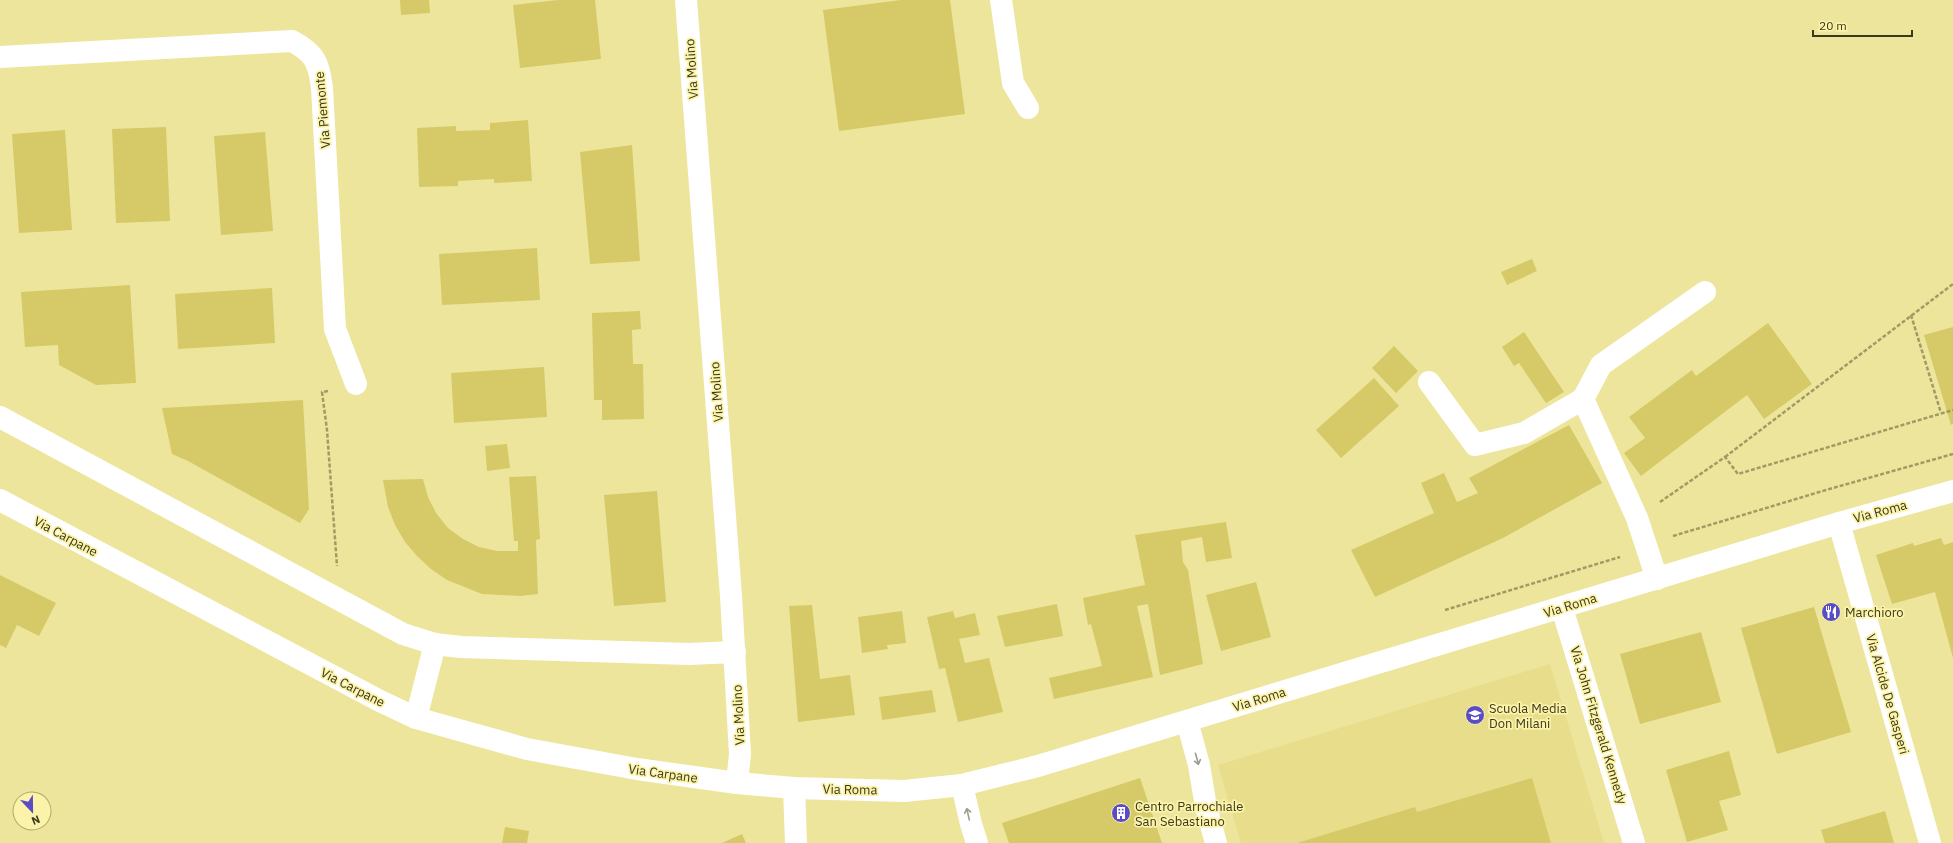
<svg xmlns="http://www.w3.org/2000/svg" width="1953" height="843" viewBox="0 0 1953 843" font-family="'IBM Plex Sans',sans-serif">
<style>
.built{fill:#e7dd8b}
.building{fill:#d5ca67}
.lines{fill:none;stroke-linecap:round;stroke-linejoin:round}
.path{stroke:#a19a64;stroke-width:2.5;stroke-dasharray:4 2;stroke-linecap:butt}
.minor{stroke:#fff;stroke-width:22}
.oneway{stroke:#9e9c8c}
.labels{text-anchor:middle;stroke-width:3.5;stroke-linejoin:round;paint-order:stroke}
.street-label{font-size:13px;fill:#3c381a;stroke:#fbf3a9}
.poi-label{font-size:13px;fill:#3c381a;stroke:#fbf3a9;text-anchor:start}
</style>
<rect width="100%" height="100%" fill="#eee59c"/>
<path class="built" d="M1550,664L1604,843H1241L1218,765Z"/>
<g class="building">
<path d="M400,0H429L430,13L401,15Z"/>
<path d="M558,0H595L601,59L520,68L513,5Z"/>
<path d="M901,0H950L965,114L839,131L823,10Z"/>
<path d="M528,120L532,181L494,183V179L458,181V186L419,187L417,128L456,126V131L490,130V123Z"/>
<path d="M166,127L170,221L116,223L112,129Z"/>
<path d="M65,130L72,230L19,233L12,134Z"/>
<path d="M265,132L273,231L221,235L214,136Z"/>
<path d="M632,145L640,261L590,264L580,152Z"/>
<path d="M537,248L540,300L442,305L439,254Z"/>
<path d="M1532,259L1537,271L1507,285L1501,272Z"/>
<path d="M130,285L136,383L96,385L59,365L58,345L25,347L21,292Z"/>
<path d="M272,288L275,343L178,349L175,294Z"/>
<path d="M640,311L641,329L632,330L633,364H643L644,419L602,420V400H594L592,313Z"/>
<path d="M1768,323L1812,384L1764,419L1747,395L1641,476L1624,453L1645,438L1629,417L1692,370L1696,376Z"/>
<path d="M1953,327V424L1951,425L1924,335Z"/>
<path d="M1524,332L1564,392L1546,403L1519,363L1514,366L1502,347Z"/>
<path d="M1394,346L1418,371L1396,393L1372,368Z"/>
<path d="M544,367L547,417L454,423L451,373Z"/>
<path d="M1374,378L1399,406L1341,458L1316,430Z"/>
<path d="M303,400L309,509L300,523L188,461L172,454L162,408Z"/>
<path d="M1569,425L1602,483L1503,538L1375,597L1351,550L1434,513L1421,483L1444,473L1457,502L1478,493L1469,478Z"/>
<path d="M507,444L510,468L487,471L485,446Z"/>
<path d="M536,476L540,539L536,540L538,594L520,596L482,594L447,580L431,569L417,556L405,542L395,525L388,507L383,480L423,479L428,497L436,513L448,528L463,539L479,547L497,551H518V541H514L509,477Z"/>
<path d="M657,491L666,602L614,606L604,495Z"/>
<path d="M1226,522L1232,558L1206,562L1202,537L1181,541L1183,562L1188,570L1203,664L1160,675L1148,604L1137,606L1153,677L1054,699L1049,678L1102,666L1091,624L1088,625L1083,598L1145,585L1135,535Z"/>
<path d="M1941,538L1944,545L1953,542V658L1935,592L1892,604L1876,555L1913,543L1914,546Z"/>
<path d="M0,575L56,603L39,636L17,625L6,648L0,645Z"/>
<path d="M1256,582L1271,637L1221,651L1206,595Z"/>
<path d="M1057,604L1063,636L1005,647L997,616Z"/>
<path d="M812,605L820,679L850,675L855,715L798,722L789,606Z"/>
<path d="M1814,607L1851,732L1777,754L1741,628Z"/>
<path d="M902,611L906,643L887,645L888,649L862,653L858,617Z"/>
<path d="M953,611L955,618L975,613L980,635L959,639L965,663L989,658L1003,712L958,722L945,668L939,669L927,617Z"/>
<path d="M1701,632L1721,702L1640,724L1620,654Z"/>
<path d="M932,690L936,712L882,720L879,697Z"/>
<path d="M1729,751L1741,795L1719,801L1728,830L1687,842L1666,770Z"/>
<path d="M1140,778L1162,843H1009L1002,823Z"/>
<path d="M1532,778L1551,843H1297L1415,807L1417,812Z"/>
<path d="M1885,811L1894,843H1825L1821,830Z"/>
<path d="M505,827L529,831L527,843H502Z"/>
<path d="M742,834L746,843H722Z"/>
</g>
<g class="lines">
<g class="path">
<path d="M1911,315L1941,413"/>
<path d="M328,391L322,392L327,430L337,566"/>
<path d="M1725,457L1953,284"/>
<path d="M1660,502L1725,457L1738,474L1953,410"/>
<path d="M1673,536L1826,490L1953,454"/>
<path d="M1445,610L1620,557"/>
</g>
<g class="minor">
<path d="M686,0L731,596L740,754L737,783"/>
<path d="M1001,0L1013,83L1028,108"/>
<path d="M0,57L292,41C315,53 319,63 322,88L335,329L356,384"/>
<path d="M1429,382L1475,445L1524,433L1583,399"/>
<path d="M0,417L403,634L435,644L461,647L689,654L735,652"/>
<path d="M0,500L380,701L416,718L527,749L637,769L737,783L794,788L904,791L962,785L1038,766L1839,523L1953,491"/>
<path d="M1839,523L1930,843"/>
<path d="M1657,579L1637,518L1583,399L1601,365L1705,292"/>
<path d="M1562,608L1634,843"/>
<path d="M416,718L435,644"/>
<path d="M1187,721L1199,765L1206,807L1216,843"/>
<path d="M962,785L971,824L977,843"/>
<path d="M794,788L796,843"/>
</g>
</g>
<defs><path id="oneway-shaft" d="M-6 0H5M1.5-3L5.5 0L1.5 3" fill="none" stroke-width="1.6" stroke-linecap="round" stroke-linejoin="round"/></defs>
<g class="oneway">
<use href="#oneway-shaft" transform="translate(1197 759) rotate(75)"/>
<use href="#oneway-shaft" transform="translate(968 814) rotate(-103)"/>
</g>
<defs>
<symbol id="restaurant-disc" viewBox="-11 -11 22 22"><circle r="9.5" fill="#594cc4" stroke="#fbf3a9"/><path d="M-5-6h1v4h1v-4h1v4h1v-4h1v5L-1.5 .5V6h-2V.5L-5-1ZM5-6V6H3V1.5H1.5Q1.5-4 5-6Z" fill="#fff"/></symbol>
<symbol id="school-disc" viewBox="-11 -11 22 22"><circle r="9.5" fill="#594cc4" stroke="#fbf3a9"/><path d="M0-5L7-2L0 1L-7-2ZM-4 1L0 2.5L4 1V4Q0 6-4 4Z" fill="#fff"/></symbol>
<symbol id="building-disc" viewBox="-11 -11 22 22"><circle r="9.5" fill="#594cc4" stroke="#fbf3a9"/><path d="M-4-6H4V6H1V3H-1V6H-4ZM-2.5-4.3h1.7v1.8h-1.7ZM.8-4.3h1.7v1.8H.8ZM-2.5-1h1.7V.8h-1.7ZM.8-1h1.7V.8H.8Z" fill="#fff"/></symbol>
</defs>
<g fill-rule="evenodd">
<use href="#restaurant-disc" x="1820" y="601" width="22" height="22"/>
<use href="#school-disc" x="1464" y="704" width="22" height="22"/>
<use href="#building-disc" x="1110" y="802" width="22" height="22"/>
</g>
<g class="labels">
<g class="street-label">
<text transform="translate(691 69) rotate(-94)" y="5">Via Molino</text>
<text transform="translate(322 110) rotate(-95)" y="5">Via Piemonte</text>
<text transform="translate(716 392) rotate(-94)" y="5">Via Molino</text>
<text transform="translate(1880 511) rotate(-15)" y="5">Via Roma</text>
<text transform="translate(66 536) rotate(28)" y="5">Via Carpane</text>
<text transform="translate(1570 605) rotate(-17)" y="5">Via Roma</text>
<text transform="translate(353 687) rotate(27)" y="5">Via Carpane</text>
<text transform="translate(1888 694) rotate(74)" y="5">Via Alcide De Gasperi</text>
<text transform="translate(1259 699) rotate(-17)" y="5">Via Roma</text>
<text transform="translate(738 715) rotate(-93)" y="5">Via Molino</text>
<text transform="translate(1599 725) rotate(73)" y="5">Via John Fitzgerald Kennedy</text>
<text transform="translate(663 773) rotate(8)" y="5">Via Carpane</text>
<text transform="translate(850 789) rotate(1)" y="5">Via Roma</text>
</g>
<g class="poi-label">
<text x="1845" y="617">Marchioro</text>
<text x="1489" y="713">Scuola Media<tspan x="1489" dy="15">Don Milani</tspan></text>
<text x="1135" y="811">Centro Parrochiale<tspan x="1135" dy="15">San Sebastiano</tspan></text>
</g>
</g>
<g transform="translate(32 811) rotate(158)"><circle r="19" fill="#fbf3a9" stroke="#afa870"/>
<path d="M0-3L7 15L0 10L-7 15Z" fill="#594cc4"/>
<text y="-6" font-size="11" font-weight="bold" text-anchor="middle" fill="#3c381a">N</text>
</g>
<path d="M1813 30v6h99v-6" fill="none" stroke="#3c381a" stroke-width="2"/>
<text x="1819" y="30" font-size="12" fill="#3c381a" stroke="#fbf3a9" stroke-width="3" paint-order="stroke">20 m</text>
</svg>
